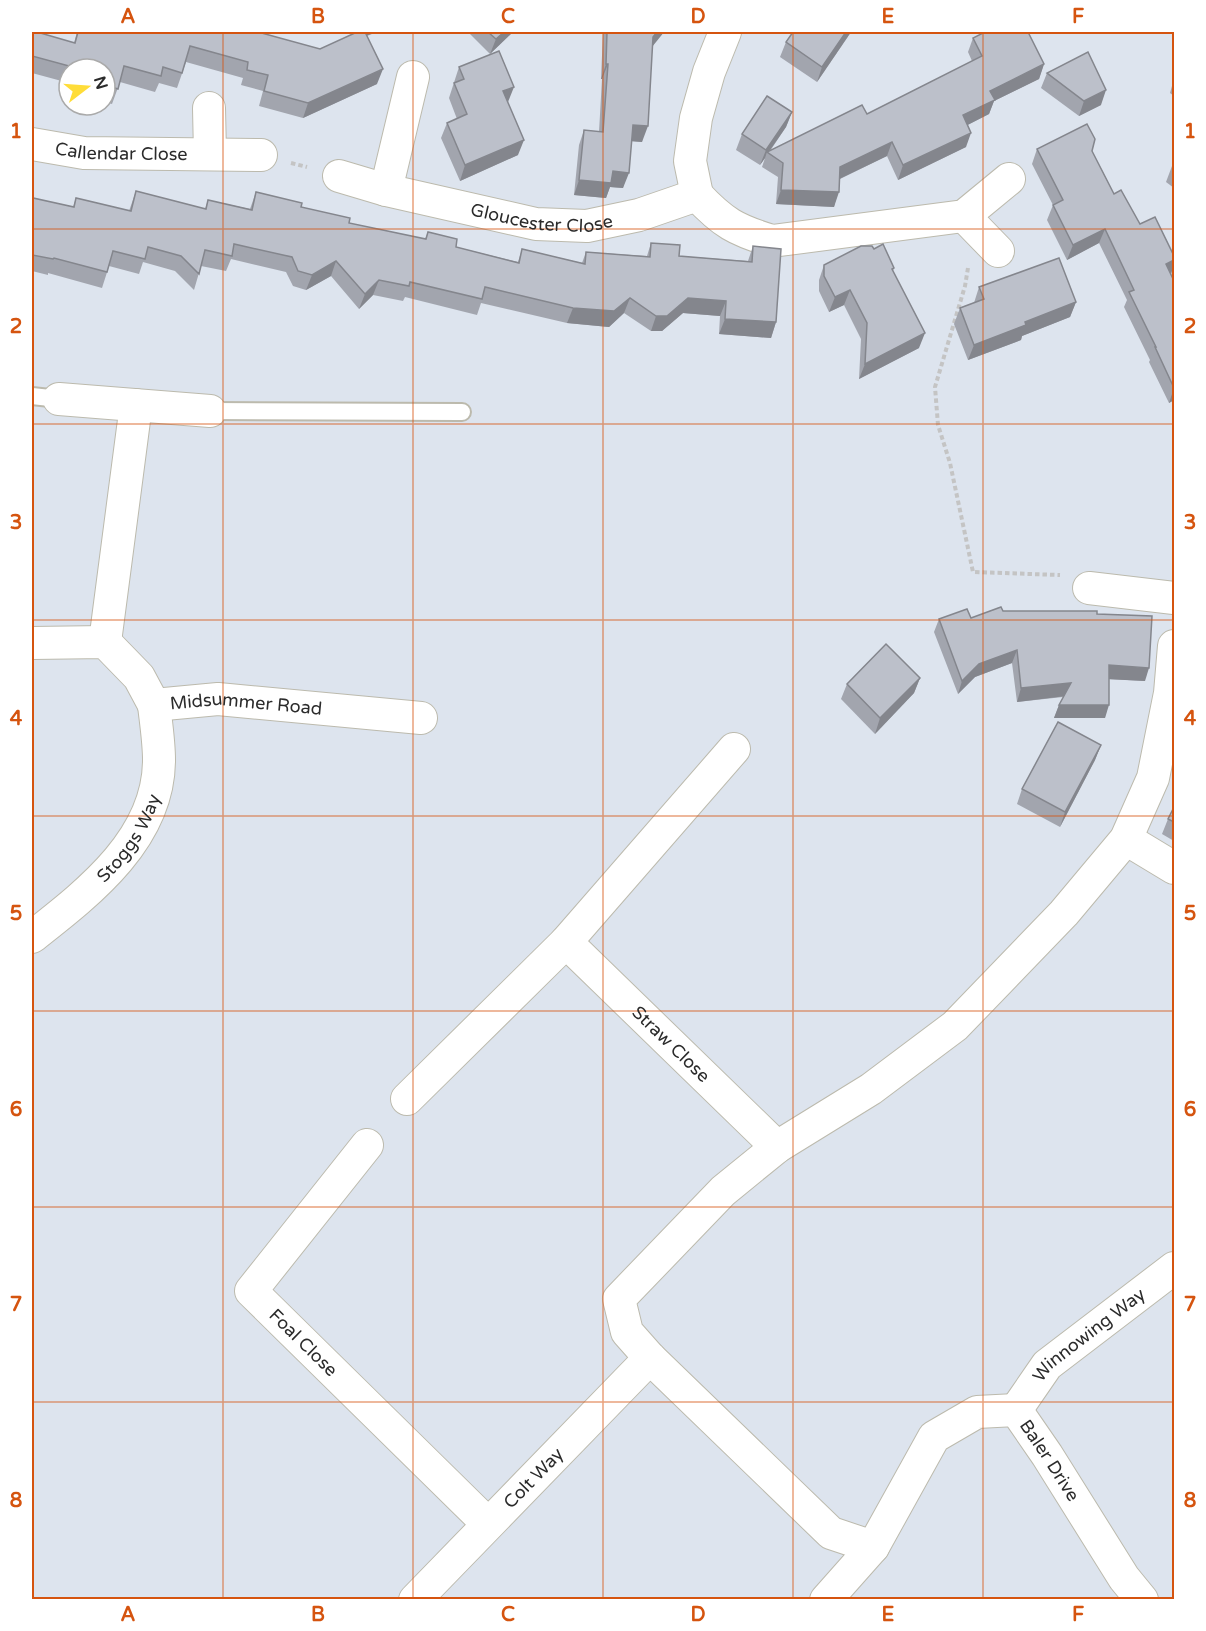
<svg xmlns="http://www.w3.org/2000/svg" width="1206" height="1631" viewBox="0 0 1206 1631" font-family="'Varela Round',sans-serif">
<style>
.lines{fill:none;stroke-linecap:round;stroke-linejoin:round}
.service-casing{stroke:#bcbaad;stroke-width:20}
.minor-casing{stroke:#bcbaad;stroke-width:34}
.path{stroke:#c4c4c4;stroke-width:4;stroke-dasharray:4.5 3;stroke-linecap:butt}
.service{stroke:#fff;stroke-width:16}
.minor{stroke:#fff;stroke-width:32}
.wall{fill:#a2a5ae}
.shaded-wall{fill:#84868d}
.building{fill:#bcc0ca;stroke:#84868d;stroke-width:1.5}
.grid{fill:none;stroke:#d5540f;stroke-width:1.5;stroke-opacity:0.55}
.labels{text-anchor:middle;stroke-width:5;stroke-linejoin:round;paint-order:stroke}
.street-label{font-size:18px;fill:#2b2b2b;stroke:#fff}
.neatline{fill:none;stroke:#d5540f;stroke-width:2}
.grid-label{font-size:20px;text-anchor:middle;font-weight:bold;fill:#d5540f}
</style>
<rect width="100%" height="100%" fill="#dde4ee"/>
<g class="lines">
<defs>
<g id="service">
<path d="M32,396L59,399"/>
<path d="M210,411L462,412"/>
</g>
<g id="minor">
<path d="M209,108L210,154"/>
<path id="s1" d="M32,144L84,153L261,155"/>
<path id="s2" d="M339,176L386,190L536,224L587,226L639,215L697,195C723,223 736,230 772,241L964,216L1009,179"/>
<path d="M386,190L413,77"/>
<path d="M697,195L690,161L696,118L709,72L725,32"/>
<path d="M964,216L998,251"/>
<path d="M59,399L210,411"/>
<path d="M1089,588L1174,598"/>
<path d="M105,642L136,405"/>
<path id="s3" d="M32,643L105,642L139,677L154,705L218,699L421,718"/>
<path d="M1126,839L1174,868"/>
<path id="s4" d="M32,937C88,893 159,839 159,760C159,742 156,723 154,705"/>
<path d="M566,942L734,749"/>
<path id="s5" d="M407,1099L566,942L777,1147"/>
<path id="s6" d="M367,1145L251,1291L488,1524"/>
<path id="s7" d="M1016,1410L1047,1365L1174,1268"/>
<path d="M873,1547L831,1533L650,1358L627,1332L619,1299L723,1191L777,1147L871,1089L955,1026L1064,913L1126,839L1153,778L1170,693L1174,646"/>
<path id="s8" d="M415,1600L650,1358"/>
<path id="s9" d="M826,1600L873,1547L934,1437L977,1412L1016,1410L1047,1455L1124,1578L1142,1600"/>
</g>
</defs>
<use href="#service" class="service-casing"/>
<use href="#minor" class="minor-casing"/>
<g class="path">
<path d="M291,163L307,167"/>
<path d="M968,268L965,286L935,387L938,425L950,463L973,572L1060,575"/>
</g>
<use href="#service" class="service"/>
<use href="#minor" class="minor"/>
</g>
<g class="wall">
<path d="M32,32L74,43L77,32H258L320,49L357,32H377L367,36L377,84L303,118L259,106L263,91L241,85L243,78L186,62L177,88L159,83L155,92L120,82L112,104L105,102V69H69V83L32,73Z"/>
<path d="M468,32H513L490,54Z"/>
<path d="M603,32H664L653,45L642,142L632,141L623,188L610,187L606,198L574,195L579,145L584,130L599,132L602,79H601Z"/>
<path d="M851,32L817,82L780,57L786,42Z"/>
<path d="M973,38L1044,64L1039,79L994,101L989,114L967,125L966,147L898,180L887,156L840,179L834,207L776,204L778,177L762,167L765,158L760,165L736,150L742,134L792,112L786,127L770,151L867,114L972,61L968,52Z"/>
<path d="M459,67L508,102H507L518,155L460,181L441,138L447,123L457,119L449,98Z"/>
<path d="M1047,73L1101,105L1079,116L1041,88Z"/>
<path d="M1174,79V96L1170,93Z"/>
<path d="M1037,149L1092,151L1114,194L1174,264L1171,274L1174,400L1169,403L1149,362L1150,360L1124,307L1127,300L1099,243L1067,260L1047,220L1053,205L1032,164Z"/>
<path d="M1174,163V188L1166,182L1172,166Z"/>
<path d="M136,191L205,209L208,200L250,209L256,192L349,223L425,239L428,232L456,247L518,262L522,249L582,263L586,252L647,256L651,243L679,256L748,261L753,246L776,322L771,338L719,334L720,316L683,313L662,331H651L624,313L609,327L567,323L481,303L477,315L405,297L403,301L373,295L359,309L331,276L306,290L293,286L286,272L231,259L226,271L201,266L194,290L175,271L143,262L139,274L109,266L102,288L48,273V275L32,271V201L73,207L76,198L129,211Z"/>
<path d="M874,249L894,268L893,271L919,348L859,379L861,339L844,305L829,312L819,291V280L824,265Z"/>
<path d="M979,287L1076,302L1070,317L1022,336L1021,340L968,360L954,324L960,308L974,303Z"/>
<path d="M1003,611L1097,614L1145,681L1109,679L1105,718H1054L1059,705L1063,697L1017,702L1012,663L975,677L958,694L934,632L939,619L971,618Z"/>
<path d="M920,678L914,693L875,734L841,699L847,684Z"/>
<path d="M1101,745L1095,760L1060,827L1017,804L1022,789Z"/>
<path d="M1174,807V841L1162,834L1168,819Z"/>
</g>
<g class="shaded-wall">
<path d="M367,32H377L365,36Z"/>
<path d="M504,32H513L490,54L496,39Z"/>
<path d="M657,32H664L648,52L653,37Z"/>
<path d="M846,32H851L817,82L822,67Z"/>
<path d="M606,64H608L602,79H601Z"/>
<path d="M1044,64L1039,79L994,101L989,114L958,130L963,115L990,91Z"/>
<path d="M383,69L377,84L303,118L308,103Z"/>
<path d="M514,87L508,102L497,106L503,91Z"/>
<path d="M1106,90L1101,105L1079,116L1084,101Z"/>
<path d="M792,112L786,127L768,153L767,152L765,158L760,165L766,150Z"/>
<path d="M633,125L648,126L642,142L628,141Z"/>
<path d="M971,133L966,147L898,180L903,165Z"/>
<path d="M524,140L518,155L460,181L465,165Z"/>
<path d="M892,142L887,156L835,181L840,167Z"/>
<path d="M613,171L629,173L623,188L610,187L606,198L574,195L579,180Z"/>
<path d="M781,190L839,192L834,207L776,204Z"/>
<path d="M1105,229L1099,243L1067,260L1073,245Z"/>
<path d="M1174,260V264L1171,274L1166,264Z"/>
<path d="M336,261L331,276L306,290L312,275Z"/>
<path d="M379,280L373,295L359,309L365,294Z"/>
<path d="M850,290L844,305L829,312L835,297Z"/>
<path d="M630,298L624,313L609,327L567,323L573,308Z"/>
<path d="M688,298L726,301L720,316L683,313L662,331H651L656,316Z"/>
<path d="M1076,302L1070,317L1022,336L1021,340L968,360L974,345L1025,322Z"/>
<path d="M725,319L776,322L771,338L719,334Z"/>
<path d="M925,333L919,348L859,379L865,364Z"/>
<path d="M1174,388V400L1169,403Z"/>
<path d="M1017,650L1012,663L975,677L958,694L962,681L979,664Z"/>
<path d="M1109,665L1149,668L1145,681L1105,679Z"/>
<path d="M920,678L914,693L875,734L880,718Z"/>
<path d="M1071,683L1066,696L1017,702L1021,688Z"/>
<path d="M1059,705H1109L1105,718H1054Z"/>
<path d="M1101,745L1095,760L1060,827L1065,812Z"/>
</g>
<g class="building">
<path d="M32,32H37L75,43L78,32H258L320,49L357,32H365L383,69L308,103L264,91L268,75L247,70L248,62L190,46L182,73L163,67L161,76L124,66L118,89L105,85V69H80L32,56Z"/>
<path d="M488,32H504L496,39Z"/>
<path d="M607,32H657L653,37L648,126L633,125L629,173L613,171L611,183L579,180L584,130L603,132L608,64H606Z"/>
<path d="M793,32H846L822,67L786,42Z"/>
<path d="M985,32H1028L1044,64L990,91L995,100L963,115L971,133L903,165L892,142L840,167L839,192L781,190L783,163L767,152L862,105L867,114L982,56L973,38Z"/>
<path d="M499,51L514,87L503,91L524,140L465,165L447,123L467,114L454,83L464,79L459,67Z"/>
<path d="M1088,52L1106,90L1084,101L1047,73Z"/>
<path d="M767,96L792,112L766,150L742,134Z"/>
<path d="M1087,124L1095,139L1092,151L1114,194L1121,190L1140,224L1155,217L1174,256V260L1166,264L1174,281V388L1155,347H1156L1129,292L1134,290L1105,229L1073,245L1053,205L1063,200L1037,149Z"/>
<path d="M136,191L206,209L208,200L252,210L256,192L302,203L301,207L350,218L349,223L426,239L428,232L457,239L456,247L519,263L522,249L585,264L586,252L650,257L651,243L680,245L679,256L752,262L753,246L781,249L776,322L725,319L726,301L688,298L667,316H656L630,298L614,311L573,308L485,287L482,299L410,282L409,286L379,280L365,294L336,261L312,275L298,271L292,257L234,244L232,256L205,250L199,274L181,256L148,247L145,259L113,251L107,272L54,258L53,259L32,255V203L33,198L74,207L76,198L131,211Z"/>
<path d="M883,244L894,268L892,269L925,333L865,364L867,323L850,290L835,297L824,276V265L861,246H872L874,249Z"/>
<path d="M1059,258L1076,302L1025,322L1026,325L974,345L960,308L984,299L979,287Z"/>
<path d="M1001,607L1003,611H1097V614L1152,616L1149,668L1109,665V705H1059L1071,683L1021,688L1017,650L979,664L962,681L939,619L967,609L971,618Z"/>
<path d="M886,644L920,678L880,718L847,684Z"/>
<path d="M1058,722L1101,745L1065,812L1022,789Z"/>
<path d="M1174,807V822L1168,819Z"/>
</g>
<path class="grid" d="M223,32V1600M413,32V1600M603,32V1600M793,32V1600M983,32V1600M32,229H1174M32,424H1174M32,620H1174M32,816H1174M32,1011H1174M32,1207H1174M32,1402H1174"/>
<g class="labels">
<g class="street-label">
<text dy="6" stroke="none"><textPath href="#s1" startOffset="90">Callendar Close</textPath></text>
<text dy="6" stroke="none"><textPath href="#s2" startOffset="208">Gloucester Close</textPath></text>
<text dy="6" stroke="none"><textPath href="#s3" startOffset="246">Midsummer Road</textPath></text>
<text dy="6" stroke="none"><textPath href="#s4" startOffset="140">Stoggs Way</textPath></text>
<text dy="6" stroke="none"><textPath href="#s5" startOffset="370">Straw Close</textPath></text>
<text dy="6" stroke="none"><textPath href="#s7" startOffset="106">Winnowing Way</textPath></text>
<text dy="6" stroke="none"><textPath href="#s6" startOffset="260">Foal Close</textPath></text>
<text dy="6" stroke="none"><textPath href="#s9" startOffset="346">Baler Drive</textPath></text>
<text dy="6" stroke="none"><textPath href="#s8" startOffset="170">Colt Way</textPath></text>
</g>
</g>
<rect width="1206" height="1631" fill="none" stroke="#ffffff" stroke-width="66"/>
<g transform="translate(87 87) rotate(73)"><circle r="28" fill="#ffffff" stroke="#aaaaaa" stroke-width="1.5"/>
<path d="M0-4.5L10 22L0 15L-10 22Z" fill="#ffdd39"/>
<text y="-9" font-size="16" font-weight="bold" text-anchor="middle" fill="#2b2b2b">N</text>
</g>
<rect x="33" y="33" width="1140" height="1565" class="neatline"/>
<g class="grid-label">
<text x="128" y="23">A</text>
<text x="318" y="23">B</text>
<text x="508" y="23">C</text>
<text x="698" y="23">D</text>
<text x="888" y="23">E</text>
<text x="1078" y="23">F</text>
<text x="16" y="138">1</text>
<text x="1190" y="138">1</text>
<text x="16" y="333">2</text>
<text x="1190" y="333">2</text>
<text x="16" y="529">3</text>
<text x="1190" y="529">3</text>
<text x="16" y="725">4</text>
<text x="1190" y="725">4</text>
<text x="16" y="920">5</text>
<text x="1190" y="920">5</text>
<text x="16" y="1116">6</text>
<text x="1190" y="1116">6</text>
<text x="16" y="1311">7</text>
<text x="1190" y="1311">7</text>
<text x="16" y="1507">8</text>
<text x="1190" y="1507">8</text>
<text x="128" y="1621">A</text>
<text x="318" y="1621">B</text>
<text x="508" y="1621">C</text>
<text x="698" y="1621">D</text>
<text x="888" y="1621">E</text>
<text x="1078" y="1621">F</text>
</g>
</svg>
